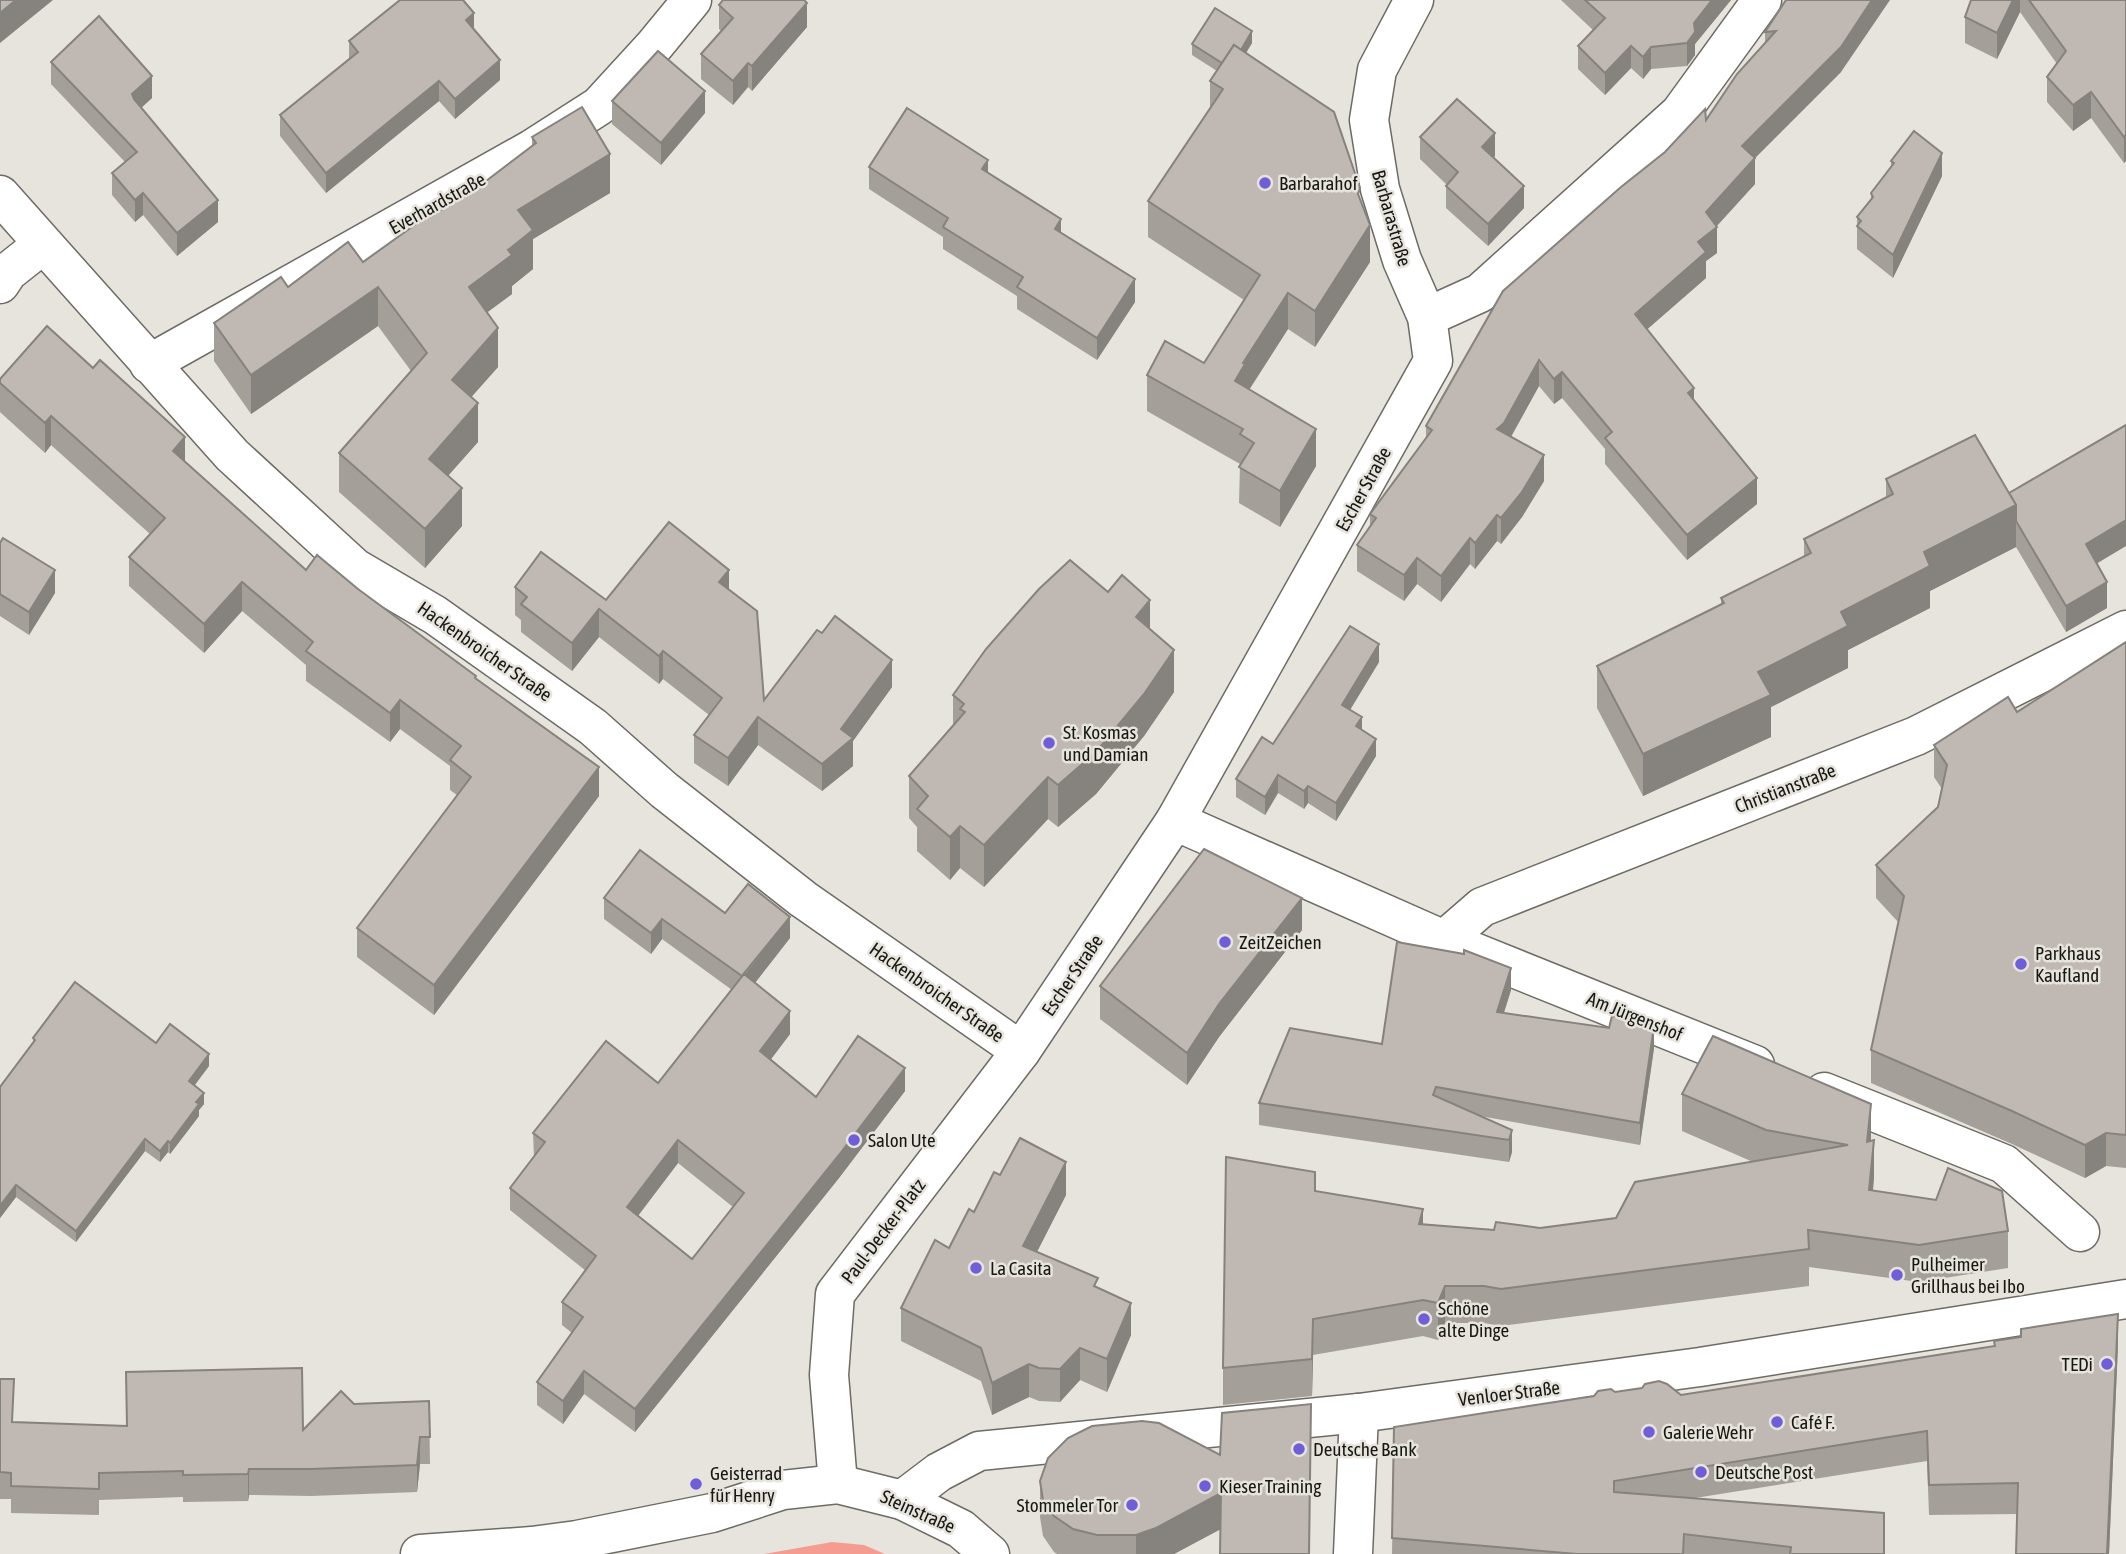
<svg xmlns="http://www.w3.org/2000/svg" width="2126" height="1554" viewBox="0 0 2126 1554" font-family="'Asap Condensed',sans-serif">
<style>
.green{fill:#f59c91}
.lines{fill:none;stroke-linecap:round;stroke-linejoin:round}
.minor-casing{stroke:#6d6b63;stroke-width:41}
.minor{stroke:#fff;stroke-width:38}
.wall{fill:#a59f9a;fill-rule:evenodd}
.shaded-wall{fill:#86827d}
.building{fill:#c0b9b3;stroke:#86827d;stroke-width:2;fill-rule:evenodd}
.poi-dot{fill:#6f5ed8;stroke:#e6e4dc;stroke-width:2.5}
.labels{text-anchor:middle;stroke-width:5;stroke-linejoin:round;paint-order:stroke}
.poi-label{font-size:19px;fill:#171714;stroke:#e6e4dc;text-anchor:start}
.street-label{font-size:19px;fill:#171714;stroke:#e6e4dc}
</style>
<rect width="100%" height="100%" fill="#e6e4dc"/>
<path class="green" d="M832,1542L864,1545L885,1554H764Z"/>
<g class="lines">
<defs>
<g id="minor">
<path d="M0,195L232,455L355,568L435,615L593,727L664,790L803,899L1021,1051"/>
<path d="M0,284L8,272L42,245"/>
<path d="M1427,317L1480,293L1680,113L1762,0"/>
<path d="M149,364L532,149L599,106L654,46L692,0"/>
<path d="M1175,821L1444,940L1755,1065"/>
<path d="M1444,940L1482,907L1916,736L2126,630"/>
<path d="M1824,1092L2004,1164L2080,1232"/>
<path d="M838,1484L829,1375L835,1294L1021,1051L1175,821L1433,361L1427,317L1402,260L1380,189L1369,120L1377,70L1414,0"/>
<path d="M902,1500L939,1472L979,1451L1359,1413L1700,1367L2126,1299"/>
<path d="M420,1554L532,1546L577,1540L712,1513L783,1490L838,1484L902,1500L961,1529L990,1554"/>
<path d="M1353,1554L1359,1413"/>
</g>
</defs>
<use href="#minor" class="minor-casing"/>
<use href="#minor" class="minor"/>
</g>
<g class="wall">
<path d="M1561,0H1731L1695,44V55L1687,66L1651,69L1643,79L1631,68L1605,95L1578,69V46L1593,30Z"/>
<path d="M1786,0L1841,72L1755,158V184L1717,226V253L1706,261V278L1647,329L1694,401L1757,504L1687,560L1605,464V449L1562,398L1554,404L1539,386L1511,437L1544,481L1522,517L1501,544L1497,541L1475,569L1470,564L1441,602L1417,584L1404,601L1357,571V545L1370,527V514L1426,438V426L1706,120L1765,44V32Z"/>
<path d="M1971,0H2126V161L2124,163L2091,118L2073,131L2047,102V77L2057,64L2020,12L1997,59L1965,43V17Z"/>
<path d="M805,1L807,27L752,91L748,87L733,105L701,79V54L721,31L719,29V5Z"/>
<path d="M474,30L500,80L455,119L439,101L326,193L280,136V115L349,59V41Z"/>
<path d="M1252,43L1246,53L1360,199L1370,262L1315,347L1288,329L1249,390L1316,466L1280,527L1239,503L1240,464L1147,411V375L1204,363L1244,300L1148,237V201L1210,108V81L1217,71L1192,55V44Z"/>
<path d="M51,62L152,98L141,108L218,222L177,256L143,215L135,222L112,195V173L125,162L51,84Z"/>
<path d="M612,101L705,113L661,165L612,124Z"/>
<path d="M532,137L610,193L533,239V269L512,286V294L487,312L498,367L471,397L478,442L448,476L462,526L425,568L339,492V453L411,371L378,326L251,414L214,361V323L288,287L363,262L469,194L532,146Z"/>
<path d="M1420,137L1495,156L1493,158L1524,208L1488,246L1446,208V186L1447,185L1420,159Z"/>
<path d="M1891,161L1942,176L1893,278L1857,249V217L1871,200V193L1891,168Z"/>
<path d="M869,167L988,172L1061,232L1135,302L1097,360L1017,309V296L943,249V237L869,189Z"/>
<path d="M0,379L185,463L306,570L358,589L476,679L599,796L434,1015L357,957V928L457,795L450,790V766L400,729L390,742L306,681V665L242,611L204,653L129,586V557L150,534L51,445L45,453L0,412Z"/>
<path d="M1886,479L2009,493L2097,563L2107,608L2066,632L2016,547L1930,591V608L1848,650V668L1771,707V737L1643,796L1597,708V666L1721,604V598L1804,556V539L1886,497Z"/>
<path d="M0,543L55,593L29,635L0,616Z"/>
<path d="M515,587L606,600L729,590L764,700L892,687L853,741V766L822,791L758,745L728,786L694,763V735L709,715L663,679L659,684L599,637L572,671L521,632V620L515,615Z"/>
<path d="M1150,629L1174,692L1144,736L1096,794L1058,827L1048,819L984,887L960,868L950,880L917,851V827L909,818V776L953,725V695Z"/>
<path d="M2126,642V1168L2106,1166L2085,1178L2012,1144L1871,1083V1050L1899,923L1876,898V865L1938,807L1942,789L1934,777V745L2017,712Z"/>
<path d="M1379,662L1350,710L1376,756L1336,821L1308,803L1304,809L1278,793L1265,815L1236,797V779L1273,744Z"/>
<path d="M604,898L725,913L790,938L755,983L790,1034L770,1060L816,1097L905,1091L839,1178L635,1432L584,1394L563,1424L537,1405V1382L572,1333L562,1325V1302L586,1271L510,1210V1188L534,1157L533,1133L658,1083L732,990L662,939L651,954L604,919ZM678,1163L733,1207L692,1259L638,1216Z"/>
<path d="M1302,930L1219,1037L1187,1085L1100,1019V986Z"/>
<path d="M1511,990L1504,1013L1654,1048L1640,1145L1480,1116L1512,1130V1152L1509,1162L1259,1125V1103L1382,1044Z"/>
<path d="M33,1038L156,1043L209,1066L194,1085L204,1104L199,1110V1116L170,1154L168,1152L160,1162L145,1151L76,1242L16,1197L0,1218V1087L33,1044Z"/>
<path d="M1682,1094L1871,1141L1874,1177L1873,1191L2008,1231V1268L1919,1282L1809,1267V1286L1501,1326L1484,1323H1445L1438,1340L1423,1336L1313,1355L1312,1396L1223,1405V1368L1315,1192L1423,1224L1494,1230L1540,1228L1616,1218L1753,1162L1682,1131Z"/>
<path d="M1000,1175L1066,1195L1037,1252L1098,1288L1131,1335L1107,1392L1080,1380L1060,1402L1039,1401L1029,1397L992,1415L981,1381L901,1341V1308L949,1248Z"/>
<path d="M1994,1341L2118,1344L2109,1554H2016L2017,1514L1929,1515L1927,1461L1695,1498L1884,1554H1392L1394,1427L1615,1392L1681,1395L1994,1346Z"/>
<path d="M0,1379L13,1422L127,1426L303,1430L354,1404L429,1401L430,1464H420L417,1492L311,1496L249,1495L248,1501L183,1502V1497L99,1500V1515L11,1513V1499H0Z"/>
<path d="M1040,1481L1220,1529L1174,1554H1057L1054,1552L1043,1536L1040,1517Z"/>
</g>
<g class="shaded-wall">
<path d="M16,0H53L0,43V13Z"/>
<path d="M1712,0H1731L1695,44V55L1687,66V43L1694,23Z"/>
<path d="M1872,0H1890L1841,72L1742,171V146Z"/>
<path d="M2013,0H2020V12L1997,59V33Z"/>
<path d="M807,3V27L752,91V66Z"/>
<path d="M474,13V33L466,20Z"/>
<path d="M1252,31V43L1230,79V68Z"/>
<path d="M1631,46V68L1605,95V73Z"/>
<path d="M1651,47V69L1643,79V57Z"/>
<path d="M500,60V80L455,119V99Z"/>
<path d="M748,63V87L733,105V81Z"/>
<path d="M152,76V98L132,116V94Z"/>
<path d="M439,81V101L326,193V173Z"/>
<path d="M705,91V113L661,165V143Z"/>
<path d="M2091,92V118L2073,131V105Z"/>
<path d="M1495,133V156L1482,170V147Z"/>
<path d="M2126,135V161L2124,163V137Z"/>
<path d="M1942,153V176L1893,278V255Z"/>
<path d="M610,154V193L533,239V269L512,286V294L469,326V287L508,250L518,210Z"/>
<path d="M1755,158V184L1712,231L1717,227V253L1706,261V278L1635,340V314L1698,242L1706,212Z"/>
<path d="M988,160V183L982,169Z"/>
<path d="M1524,186V208L1488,246V224Z"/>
<path d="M143,193V215L135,222V200Z"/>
<path d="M218,200V222L177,256V233Z"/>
<path d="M1061,219V242L1055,229Z"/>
<path d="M1370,225V262L1315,347V311Z"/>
<path d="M1135,279V302L1097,360V338Z"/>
<path d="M378,287V326L251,414V375Z"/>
<path d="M1288,293V329L1245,396L1235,381L1243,363Z"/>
<path d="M498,328V367L452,419V380Z"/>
<path d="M1539,360V386L1504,449L1497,429Z"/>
<path d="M1562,372V398L1554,404V379Z"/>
<path d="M1694,388V413L1688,393Z"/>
<path d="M478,403V442L429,497V459Z"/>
<path d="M51,416V445L45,453V423Z"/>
<path d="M1316,429V466L1280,527V491Z"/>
<path d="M185,437V467L173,451Z"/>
<path d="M1544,455V481L1522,517L1501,544V518Z"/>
<path d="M1757,478V504L1687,560V535Z"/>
<path d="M462,488V526L425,568V529Z"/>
<path d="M2016,505V547L1930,591V608L1848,650V668L1771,707V737L1643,796V754L1924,552Z"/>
<path d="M1497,515V541L1475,569V543Z"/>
<path d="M2126,520V546L2086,570V544Z"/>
<path d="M1470,538V564L1441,602V576Z"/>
<path d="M1417,558V584L1404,601V575Z"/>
<path d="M55,570V593L29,635V612Z"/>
<path d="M729,570V598L719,582Z"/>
<path d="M242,582V611L204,653V624Z"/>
<path d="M2107,582V608L2066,632V606Z"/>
<path d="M1150,600V642L1136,617Z"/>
<path d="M599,609V637L572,671V643Z"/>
<path d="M1379,644V662L1342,723V705Z"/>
<path d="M1174,650V692L1144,736L1096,794L1058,827V785Z"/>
<path d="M663,651V679L659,684V656Z"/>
<path d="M892,660V687L853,741V766L822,791V764L841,729Z"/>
<path d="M400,700V729L390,742V713Z"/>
<path d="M758,717V745L728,786V758Z"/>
<path d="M1362,717V735L1356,726Z"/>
<path d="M1376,739V756L1336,821V803Z"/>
<path d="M599,767V796L434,1015V985Z"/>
<path d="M1278,775V793L1265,815V797Z"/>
<path d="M1048,777V819L984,887V845Z"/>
<path d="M1308,786V803L1304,809V791Z"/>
<path d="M960,826V868L950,880V837Z"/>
<path d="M1302,898V930L1219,1037L1187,1085V1053L1219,1004Z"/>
<path d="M790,917V938L743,998V977Z"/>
<path d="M662,919V939L651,954V933Z"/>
<path d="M1511,968V990L1497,1034V1012Z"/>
<path d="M790,1011V1034L760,1074V1051Z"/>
<path d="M1654,1026V1048L1640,1145V1123Z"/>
<path d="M209,1054V1066L189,1093V1081Z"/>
<path d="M905,1068V1091L839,1178L635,1432V1409Z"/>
<path d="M204,1093V1104L199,1110V1116L170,1154V1143L196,1102Z"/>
<path d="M1871,1104V1141L1867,1142Z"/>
<path d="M1512,1130V1152L1509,1162V1140Z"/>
<path d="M2106,1133V1166L2085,1178V1145Z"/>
<path d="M145,1139V1151L76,1242V1231Z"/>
<path d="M678,1140V1163L627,1230V1207Z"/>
<path d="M1874,1140V1177L1869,1227V1190Z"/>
<path d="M168,1141V1152L160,1162V1151Z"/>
<path d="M1066,1162V1195L1023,1279V1246Z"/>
<path d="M16,1185V1197L0,1218V1206Z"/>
<path d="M1423,1209V1246L1419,1224Z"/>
<path d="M1445,1286V1323L1438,1340V1303Z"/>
<path d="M1131,1303V1335L1107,1392V1359Z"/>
<path d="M2118,1314V1344L2109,1554H2107Z"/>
<path d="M1313,1319V1355L1312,1396V1359Z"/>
<path d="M1080,1348V1380L1060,1402V1369Z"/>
<path d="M1029,1364V1397L992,1415V1383Z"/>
<path d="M584,1371V1394L563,1424V1401Z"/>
<path d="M420,1437V1464L417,1492V1465Z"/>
<path d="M249,1469V1495L248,1501V1474Z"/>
<path d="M1221,1493V1529L1174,1554H1136V1535Z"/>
</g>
<g class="building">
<path d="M0,0H16L0,13Z"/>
<path d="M400,0H463L474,13L466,20L500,60L455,99L439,81L326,173L280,115L358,52L349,41Z"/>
<path d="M723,0H804L807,3L752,66L748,63L733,81L701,54L733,18L719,5Z"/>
<path d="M1585,0H1712L1694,23L1695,32L1687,43L1651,47L1643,57L1631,46L1605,73L1578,46L1605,18Z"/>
<path d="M1786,0H1872L1841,47L1742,146L1755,158L1706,212L1717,227L1698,242L1706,252L1635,314L1694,388L1688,393L1757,478L1687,535L1605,438L1612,432L1562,372L1554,379L1539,360L1504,423L1497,429L1544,455L1522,492L1501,518L1497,515L1475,543L1470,538L1441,576L1417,558L1404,575L1357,545L1376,518L1370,514L1432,430L1426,426L1503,291L1621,187L1665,152L1705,109L1706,120L1737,74L1776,31L1765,32Z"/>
<path d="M1971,0H2013L1997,33L1965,17Z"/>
<path d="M2029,0H2126V135L2124,137L2091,92L2073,105L2047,77L2066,51Z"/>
<path d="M1215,8L1252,31L1241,50L1234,45L1222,63L1192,44Z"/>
<path d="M99,16L152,76L132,94L134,99L218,200L177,233L143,193L135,200L112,173L137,152L51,62Z"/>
<path d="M1234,45L1334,112L1360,188L1358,194L1370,225L1315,311L1288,293L1243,363L1245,364L1235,381L1316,429L1280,491L1239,467L1254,443L1240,434L1243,429L1147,375L1165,341L1204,363L1260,275L1148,201L1223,89L1210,81Z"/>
<path d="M658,51L705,91L661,143L612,101Z"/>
<path d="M1457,99L1495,133L1482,147L1524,186L1488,224L1446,186L1458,172L1420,137Z"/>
<path d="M582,107L610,154L518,210L533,230L508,250L512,255L469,287L498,328L452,380L478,403L429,459L462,488L425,529L339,453L427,353L378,287L251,375L214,323L281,277L288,287L348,242L363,262L430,214L432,216L468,192L469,194L536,143L532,137Z"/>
<path d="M907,108L988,160L982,169L1061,219L1055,229L1135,279L1097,338L1017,287L1023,277L943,227L948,218L869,167Z"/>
<path d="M1914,131L1942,153L1893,255L1857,226L1861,221L1857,217L1873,197L1871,193L1894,163L1891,161Z"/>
<path d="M47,326L93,368L100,360L185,437L173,451L306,570L317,555L358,589L476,676L475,678L599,767L434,985L357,928L471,777L450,760L461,746L400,700L390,713L306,651L313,642L242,582L204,624L129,557L165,518L51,416L45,423L0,383V379Z"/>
<path d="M2126,425V520L2086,544L2107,582L2066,606L2016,521V505L2009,493Z"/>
<path d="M1975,435L2016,505L1924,552L1930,566L1841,612L1848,626L1758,672L1771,695L1643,754L1597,666L1724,603L1721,598L1811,553L1804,539L1893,494L1886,479Z"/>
<path d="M669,522L729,570L719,582L757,611L764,700L817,630L822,633L835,616L892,660L841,729L853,738L822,764L758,717L728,758L694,735L722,698L663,651L659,656L599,609L572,643L521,604L527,597L515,587L541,552L606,600Z"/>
<path d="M3,538L55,570L29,612L0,594V543Z"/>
<path d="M1070,560L1108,592L1122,575L1150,600L1136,617L1174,650L1144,694L1096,752L1058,785L1048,777L984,845L960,826L950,837L917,809L928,796L909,776L965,712L960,709L964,704L953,695L986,649L1039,589Z"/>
<path d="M1350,626L1379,644L1342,705L1362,717L1356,726L1376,739L1336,803L1308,786L1304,791L1278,775L1265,797L1236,779L1262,737L1273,744Z"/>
<path d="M2126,642V1135L2106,1133L2085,1145L2012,1111L1871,1050L1904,896L1876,865L1938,807L1947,765L1934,745L2008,697L2017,712Z"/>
<path d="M1204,849L1302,898L1219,1004L1187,1053L1100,986Z"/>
<path d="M640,850L725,913L748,884L790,917L742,976L662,919L651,933L604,898Z"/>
<path d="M1397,942L1464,954V950L1511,968L1497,1012L1609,1028L1612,1016L1640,1020L1654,1026L1640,1123L1436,1087L1433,1095L1512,1130L1509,1140L1259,1103L1290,1028L1382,1044Z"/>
<path d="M744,974L790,1011L760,1051L816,1097L858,1036L905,1068L839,1155L635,1409L584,1371L563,1401L537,1382L583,1317L562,1302L596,1256L510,1188L545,1142L533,1133L606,1041L658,1083ZM678,1140L744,1193L692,1259L627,1207Z"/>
<path d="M75,982L156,1043L170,1024L209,1054L189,1081L204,1093L196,1102L199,1104L170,1143L168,1141L160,1151L145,1139L76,1231L16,1185L0,1206V1087L35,1040L33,1038Z"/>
<path d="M1713,1036L1871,1104L1867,1142L1874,1140L1869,1190L1936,1200L1948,1168L2002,1191L2008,1231L1919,1245L1808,1230L1809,1249L1501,1289L1484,1286H1445L1438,1303L1423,1300L1313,1319L1312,1359L1223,1368L1226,1157L1315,1172V1191L1423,1209L1419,1224L1494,1230L1496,1222L1540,1228L1616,1218L1635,1182L1848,1145L1766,1130L1682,1094Z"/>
<path d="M1020,1138L1066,1162L1023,1246L1098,1278L1094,1286L1131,1303L1107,1359L1080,1348L1060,1369L1039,1368L1029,1364L992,1383L981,1348L901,1308L935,1240L949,1248L969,1209L974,1212L994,1172L1000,1175Z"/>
<path d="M2118,1314L2107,1554H2016L2018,1483L1929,1485L1927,1431L1614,1481V1492L1884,1513V1554H1790L1791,1547L1684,1534L1683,1554H1577L1392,1538L1394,1427L1594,1396L1598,1391L1611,1389L1615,1392L1642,1388L1645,1384L1659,1381L1667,1384L1681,1395L1995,1346L1994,1341L2021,1337V1329Z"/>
<path d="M302,1368L303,1430L341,1391L354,1404L429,1401L430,1437H420L417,1465L311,1469H249L248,1474L183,1475V1471L99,1473V1489L11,1486V1473L0,1472V1379H14L12,1422L127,1426L126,1372Z"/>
<path d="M1311,1404L1309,1554H1220L1221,1493L1156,1528L1136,1535H1097L1073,1529L1054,1516L1043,1500L1040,1481L1048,1458L1068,1438L1092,1426L1142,1421L1159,1423L1220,1455L1222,1413Z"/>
</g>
<g class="poi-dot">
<circle cx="1265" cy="183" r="7"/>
<circle cx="1049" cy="743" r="7"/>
<circle cx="1225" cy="942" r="7"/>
<circle cx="2021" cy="964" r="7"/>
<circle cx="854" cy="1140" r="7"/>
<circle cx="976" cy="1268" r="7"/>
<circle cx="1897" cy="1275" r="7"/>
<circle cx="1424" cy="1319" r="7"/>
<circle cx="2107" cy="1364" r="7"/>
<circle cx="1777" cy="1422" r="7"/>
<circle cx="1649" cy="1432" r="7"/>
<circle cx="1299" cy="1449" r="7"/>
<circle cx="1701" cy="1472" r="7"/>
<circle cx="696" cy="1484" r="7"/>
<circle cx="1205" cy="1486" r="7"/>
<circle cx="1132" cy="1505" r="7"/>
</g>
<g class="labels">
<g class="poi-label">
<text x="1279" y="190">Barbarahof</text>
<text x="1063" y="739">St. Kosmas<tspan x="1063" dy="22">und Damian</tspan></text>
<text x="1239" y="949">ZeitZeichen</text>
<text x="2035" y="960">Parkhaus<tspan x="2035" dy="22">Kaufland</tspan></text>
<text x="868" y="1147">Salon Ute</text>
<text x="1911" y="1271">Pulheimer<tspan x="1911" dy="22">Grillhaus bei Ibo</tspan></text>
<text x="990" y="1275">La Casita</text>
<text x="1438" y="1315">Schöne<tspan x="1438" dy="22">alte Dinge</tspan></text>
<text x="2093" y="1371" text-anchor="end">TEDi</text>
<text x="1791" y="1429">Café F.</text>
<text x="1663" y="1439">Galerie Wehr</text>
<text x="1313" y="1456">Deutsche Bank</text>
<text x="1715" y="1479">Deutsche Post</text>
<text x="710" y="1480">Geisterrad<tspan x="710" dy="22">für Henry</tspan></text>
<text x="1219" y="1493">Kieser Training</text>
<text x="1118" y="1512" text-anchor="end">Stommeler Tor</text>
</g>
<g class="street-label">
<text transform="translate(437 203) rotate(-29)" y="7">Everhardstraße</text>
<text transform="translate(1392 218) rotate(74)" y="7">Barbarastraße</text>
<text transform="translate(1363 489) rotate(-61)" y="7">Escher Straße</text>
<text transform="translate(485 651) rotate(35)" y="7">Hackenbroicher Straße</text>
<text transform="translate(1785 788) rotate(-21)" y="7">Christianstraße</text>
<text transform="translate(1072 975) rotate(-56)" y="7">Escher Straße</text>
<text transform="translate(937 992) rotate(35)" y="7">Hackenbroicher Straße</text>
<text transform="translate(1635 1016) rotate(22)" y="7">Am Jürgenshof</text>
<text transform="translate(883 1231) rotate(-53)" y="7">Paul-Decker-Platz</text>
<text transform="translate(1509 1393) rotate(-7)" y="7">Venloer Straße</text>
<text transform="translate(918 1511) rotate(24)" y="7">Steinstraße</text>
</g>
</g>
</svg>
